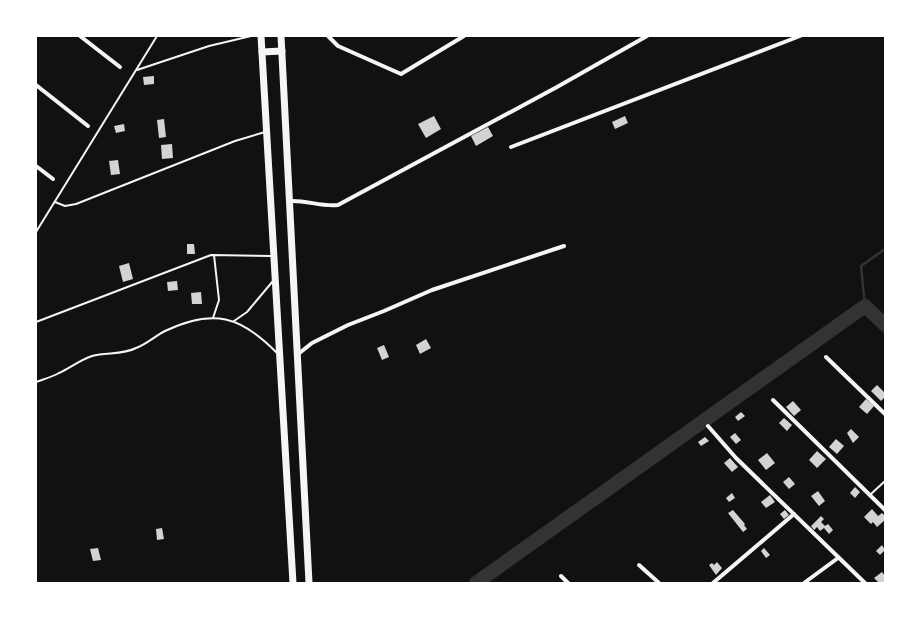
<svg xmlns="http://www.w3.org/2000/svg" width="921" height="619" viewBox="0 0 921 619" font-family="Raleway,sans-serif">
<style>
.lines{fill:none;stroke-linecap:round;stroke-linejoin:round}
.stream{stroke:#333;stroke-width:2.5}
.river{stroke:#333;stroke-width:14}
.building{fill:#d3d3d3}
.service{stroke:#f5f5f5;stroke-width:2}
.minor{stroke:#f5f5f5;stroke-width:4}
.trunk{stroke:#f5f5f5;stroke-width:7}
</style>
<rect width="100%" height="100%" fill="#111"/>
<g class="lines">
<path class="stream" d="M865,306L861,266L885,249"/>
<path class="river" d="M476,583L865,306L885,325"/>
</g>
<g class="building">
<path d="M154,76V84L144,85L143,77Z"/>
<path d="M434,116L441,129L426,138L418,124Z"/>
<path d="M625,116L628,123L615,129L612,122Z"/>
<path d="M164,119L166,137L159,138L157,120Z"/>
<path d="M124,124L125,131L116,133L114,126Z"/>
<path d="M488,127L493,136L476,146L471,136Z"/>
<path d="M172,144L173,158L162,159L161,145Z"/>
<path d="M118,160L120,174L111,175L109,161Z"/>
<path d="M187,244H194L195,254H187Z"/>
<path d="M129,263L133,279L123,282L119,266Z"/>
<path d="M177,281L178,290L168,291L167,282Z"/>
<path d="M201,292L202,304H192L191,293Z"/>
<path d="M426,339L431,348L420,354L416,345Z"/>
<path d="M384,345L389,357L382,360L377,348Z"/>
<path d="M877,385L885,393V397L881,401L871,391Z"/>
<path d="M866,399L874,406L867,414L859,407Z"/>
<path d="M793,401L801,410L794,416L786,407Z"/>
<path d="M741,412L745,416L738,421L735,417Z"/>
<path d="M784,418L792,425L787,431L779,423Z"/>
<path d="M851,429L859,437L853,443L847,433Z"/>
<path d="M735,433L741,440L736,444L730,437Z"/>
<path d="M705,437L709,441L701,446L698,442Z"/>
<path d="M836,439L844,446L837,454L829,447Z"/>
<path d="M817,451L826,459L817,468L809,460Z"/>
<path d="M767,453L775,463L766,470L758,460Z"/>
<path d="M730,458L738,467L732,472L724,463Z"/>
<path d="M789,477L795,484L789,489L783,482Z"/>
<path d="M855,487L860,492L855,498L850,493Z"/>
<path d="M818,491L825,501L819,506L811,496Z"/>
<path d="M732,493L735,498L729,502L726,498Z"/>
<path d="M770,495L775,502L766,508L761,502Z"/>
<path d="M872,509L878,516L882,513L885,516V520L877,527L873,522L871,524L864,517Z"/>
<path d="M733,510L745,524L744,525L747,529L743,532L728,513Z"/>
<path d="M785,510L789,515L784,519L780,514Z"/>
<path d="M821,516L824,519L821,522L825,526L828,524L833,530L829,534L824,528L820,531L817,527L814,530L811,526Z"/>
<path d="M162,528L164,539L157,540L156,529Z"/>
<path d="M882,545L885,550L880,555L876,551Z"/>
<path d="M98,548L101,560L93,561L90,549Z"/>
<path d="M764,548L770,555L766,558L761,551Z"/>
<path d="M717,562L722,568L716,575L709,565L712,563L714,565Z"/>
<path d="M882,572L885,576V583H879L874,578Z"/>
</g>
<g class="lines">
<g class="service">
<path d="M137,70L209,46L251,36"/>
<path d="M55,202L65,206L76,204L235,141L265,132"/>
<path d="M36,232L157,36"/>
<path d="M213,318L219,300L214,255"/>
<path d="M234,321L247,312L273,281"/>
<path d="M36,322L211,255L272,256"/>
<path d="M36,382C44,379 52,377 59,373C70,368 80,360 92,356C106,352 123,355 136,348C147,344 155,336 165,331C213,308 241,316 277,353"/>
<path d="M871,494L885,481"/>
</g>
<g class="minor">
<path d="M80,36L120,67"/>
<path d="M328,36L338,46L401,74L464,36"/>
<path d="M36,85L88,126"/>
<path d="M511,147L800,36"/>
<path d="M36,166L53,179"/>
<path d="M290,201C306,200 322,207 338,205L557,87L647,36"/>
<path d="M297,355L312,343L348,325L384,311L432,290L564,246"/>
<path d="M826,357L885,414"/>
<path d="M773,400L885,510"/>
<path d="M708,426L736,458L865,583"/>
<path d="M639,565L659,583"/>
<path d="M561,576L568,583"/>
<path d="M713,583L794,514"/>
<path d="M804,583L838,558"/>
</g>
<g class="trunk">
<path d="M261,36L293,583"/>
<path d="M281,36L309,583"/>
<path d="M262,52L282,51"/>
</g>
</g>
<rect width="921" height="619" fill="none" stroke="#ffffff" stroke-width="74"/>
</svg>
